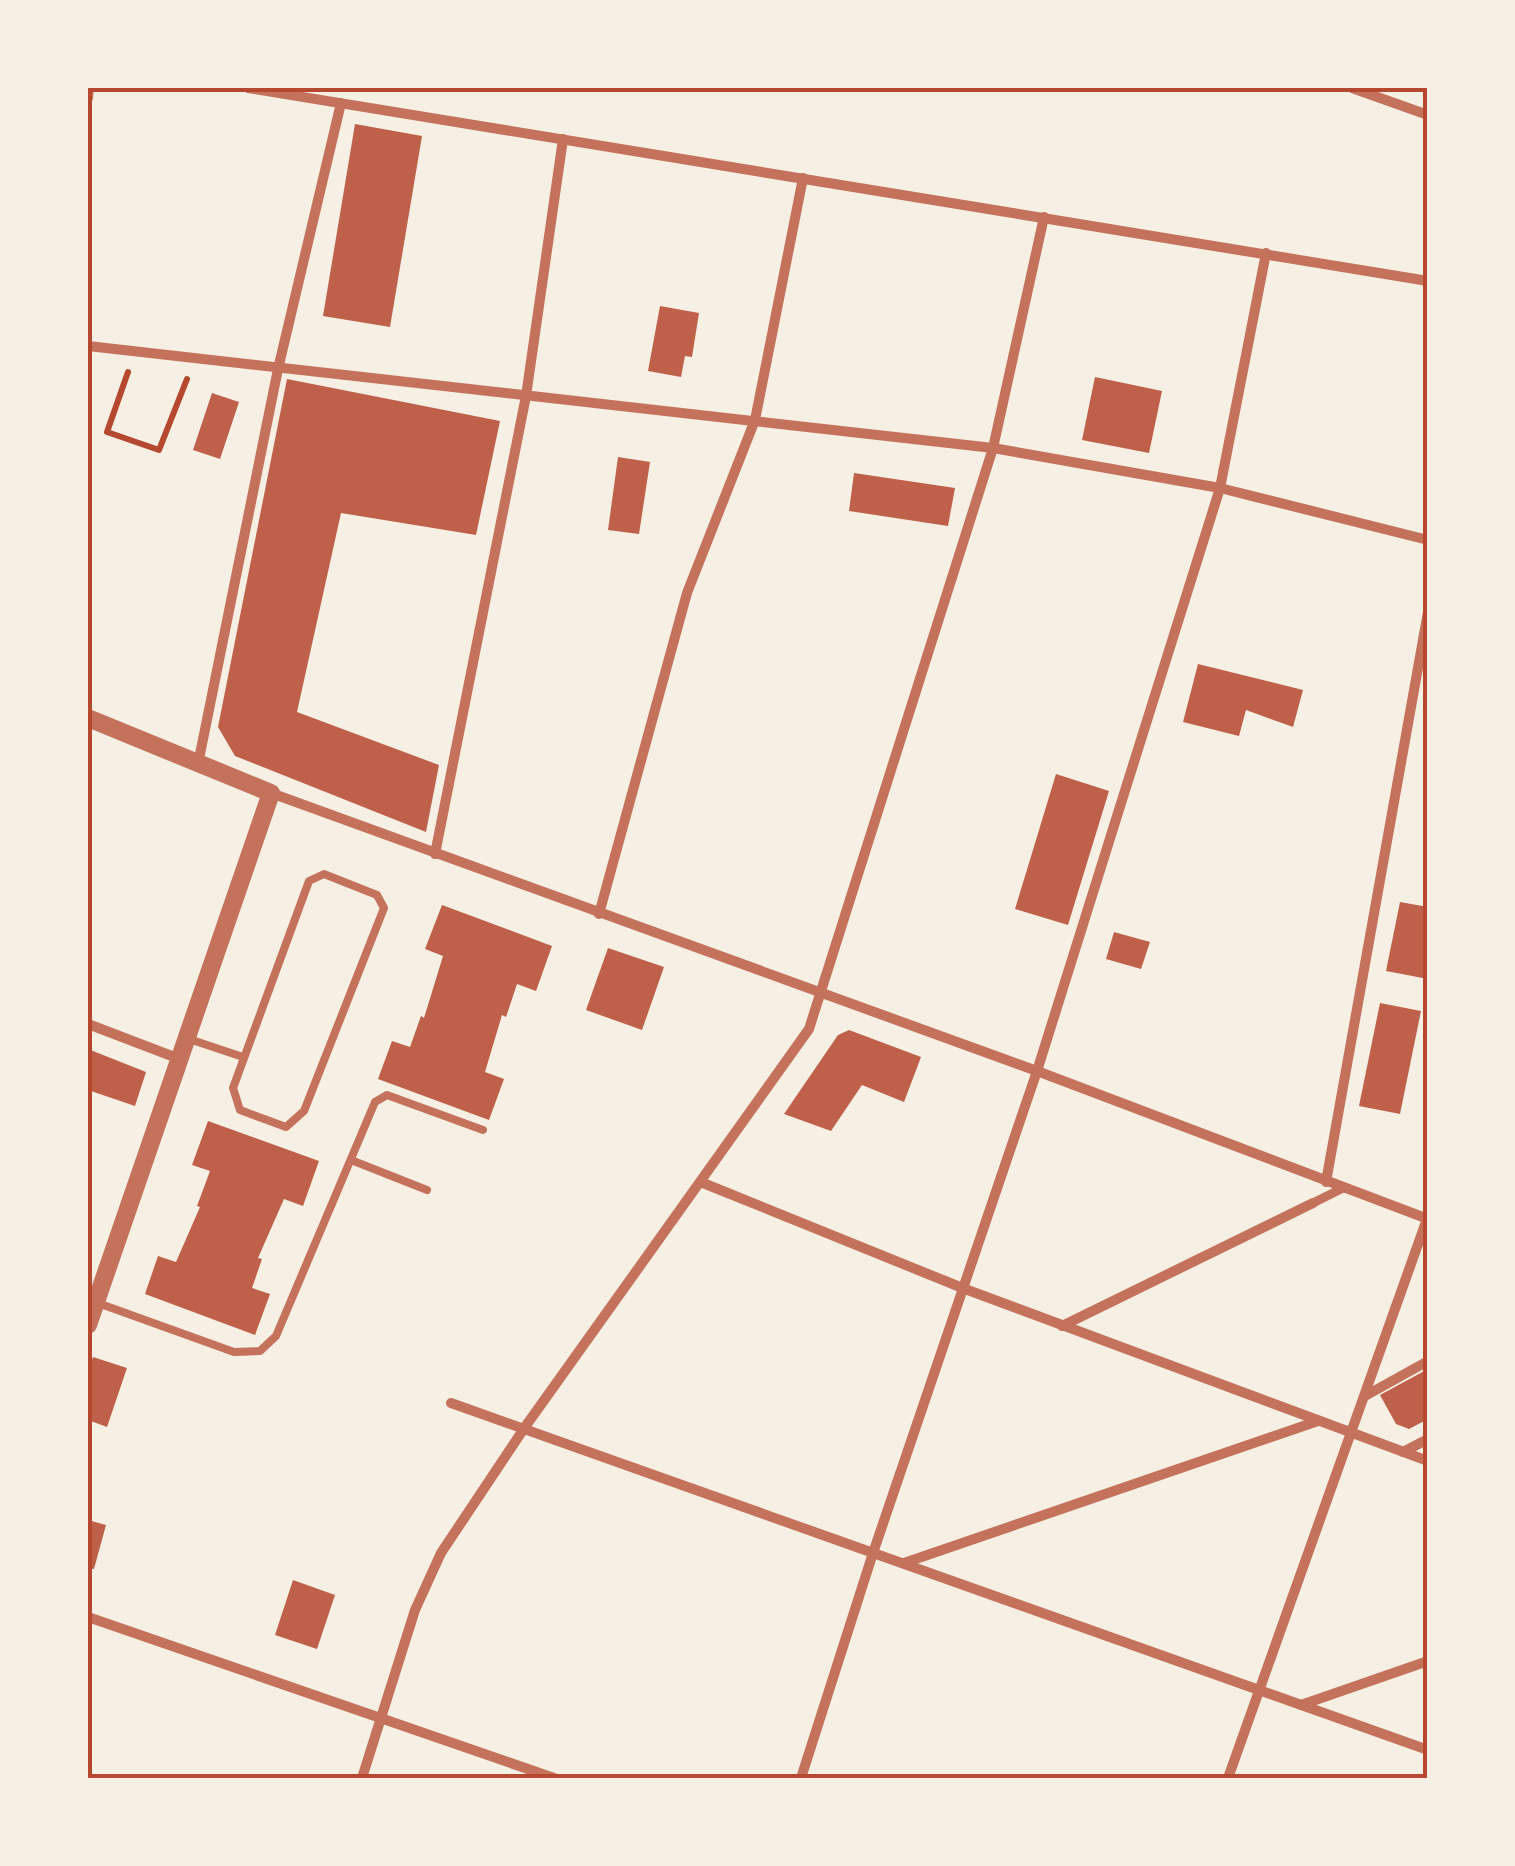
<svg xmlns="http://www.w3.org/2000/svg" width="1515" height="1866" viewBox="0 0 1515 1866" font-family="Montserrat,sans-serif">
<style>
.building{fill:#bf614a}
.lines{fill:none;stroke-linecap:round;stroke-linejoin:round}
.path{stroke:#b5482f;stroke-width:6}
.service{stroke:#c5725c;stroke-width:8}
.pedestrian{stroke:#c5725c;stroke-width:9}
.minor{stroke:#c5725c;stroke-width:10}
.tertiary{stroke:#c5725c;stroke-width:18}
.neatline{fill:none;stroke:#b5482f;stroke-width:4}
</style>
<rect width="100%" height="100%" fill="#f6efe4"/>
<g class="building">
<path d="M355,124L422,136L390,327L323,316Z"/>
<path d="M660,306L699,313L692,357L685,356L681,377L648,371Z"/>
<path d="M1095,377L1162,391L1149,453L1082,440Z"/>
<path d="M287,379L500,421L476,535L341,513L297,712L439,765L426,832L235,756L218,727Z"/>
<path d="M212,393L239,402L220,459L193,450Z"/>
<path d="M618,457L650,462L639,534L608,530Z"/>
<path d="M854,473L955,488L948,526L849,511Z"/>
<path d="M1198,664L1303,690L1293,727L1246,710L1239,736L1183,722Z"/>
<path d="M1056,774L1109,791L1068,925L1015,909Z"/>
<path d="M1400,902L1428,907V979L1386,971Z"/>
<path d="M442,905L552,946L536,991L517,984L506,1017L502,1015L485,1072L504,1079L489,1120L378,1079L392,1041L410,1047L421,1016L424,1018L443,956L425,949Z"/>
<path d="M1114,932L1150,942L1141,969L1106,959Z"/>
<path d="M608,948L664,967L642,1030L586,1010Z"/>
<path d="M1380,1003L1421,1011L1400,1114L1359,1106Z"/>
<path d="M849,1030L921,1057L904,1102L862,1085L831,1131L784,1114L838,1035Z"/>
<path d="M88,1049L146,1072L135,1106L88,1090Z"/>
<path d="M208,1121L319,1161L303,1206L284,1199L258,1258L262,1259L252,1288L270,1294L255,1335L145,1294L158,1256L176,1262L200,1207L197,1206L210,1171L192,1165Z"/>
<path d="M93,1357L127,1368L107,1427L88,1420V1373Z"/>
<path d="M1428,1369V1419L1409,1429L1396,1424L1380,1395Z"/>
<path d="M88,1520L106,1525L94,1569L88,1568Z"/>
<path d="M293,1580L335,1595L317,1649L275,1635Z"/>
</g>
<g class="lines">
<path class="path" d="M128,372L107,432L159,450L187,379"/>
<g class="service">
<path d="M324,874L377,895L384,908L304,1111L286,1127L240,1110L233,1088L309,881Z"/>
<path d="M186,1038L243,1057"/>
<path d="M351,1160L427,1190"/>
<path d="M95,1302L234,1352L260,1351L276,1336L375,1102L387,1095L483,1130"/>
</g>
<path class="pedestrian" d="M1313,1203L1343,1188"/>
<g class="minor">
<path d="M248,88L1428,281"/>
<path d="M1352,88L1428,115"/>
<path d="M88,98L89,88"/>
<path d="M88,346L993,448L1220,488L1428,540"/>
<path d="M198,764L278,369L341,103"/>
<path d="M271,793L1037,1071L1428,1219"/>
<path d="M435,854L526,396L563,139"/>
<path d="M599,914L687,593L755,420L803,178"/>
<path d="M88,1024L177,1058"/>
<path d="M1326,1182L1428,612"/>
<path d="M703,1183L965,1289L1428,1461"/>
<path d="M1062,1326L1313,1203"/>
<path d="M1365,1396L1428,1361"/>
<path d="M451,1403L1428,1750"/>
<path d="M1403,1452L1428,1439"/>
<path d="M904,1563L1318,1421"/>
<path d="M88,1617L554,1778"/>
<path d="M1301,1705L1428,1661"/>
<path d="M362,1778L415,1610L441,1553L525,1427L809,1029L993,448L1044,217"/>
<path d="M801,1778L873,1553L1037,1071L1220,488L1266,253"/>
<path d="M1228,1778L1427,1219"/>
</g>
<path class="tertiary" d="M88,718L271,793L88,1325"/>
</g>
<rect width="1515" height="1866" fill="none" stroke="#f6efe4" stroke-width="180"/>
<rect x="90" y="90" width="1335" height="1686" class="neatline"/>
</svg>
